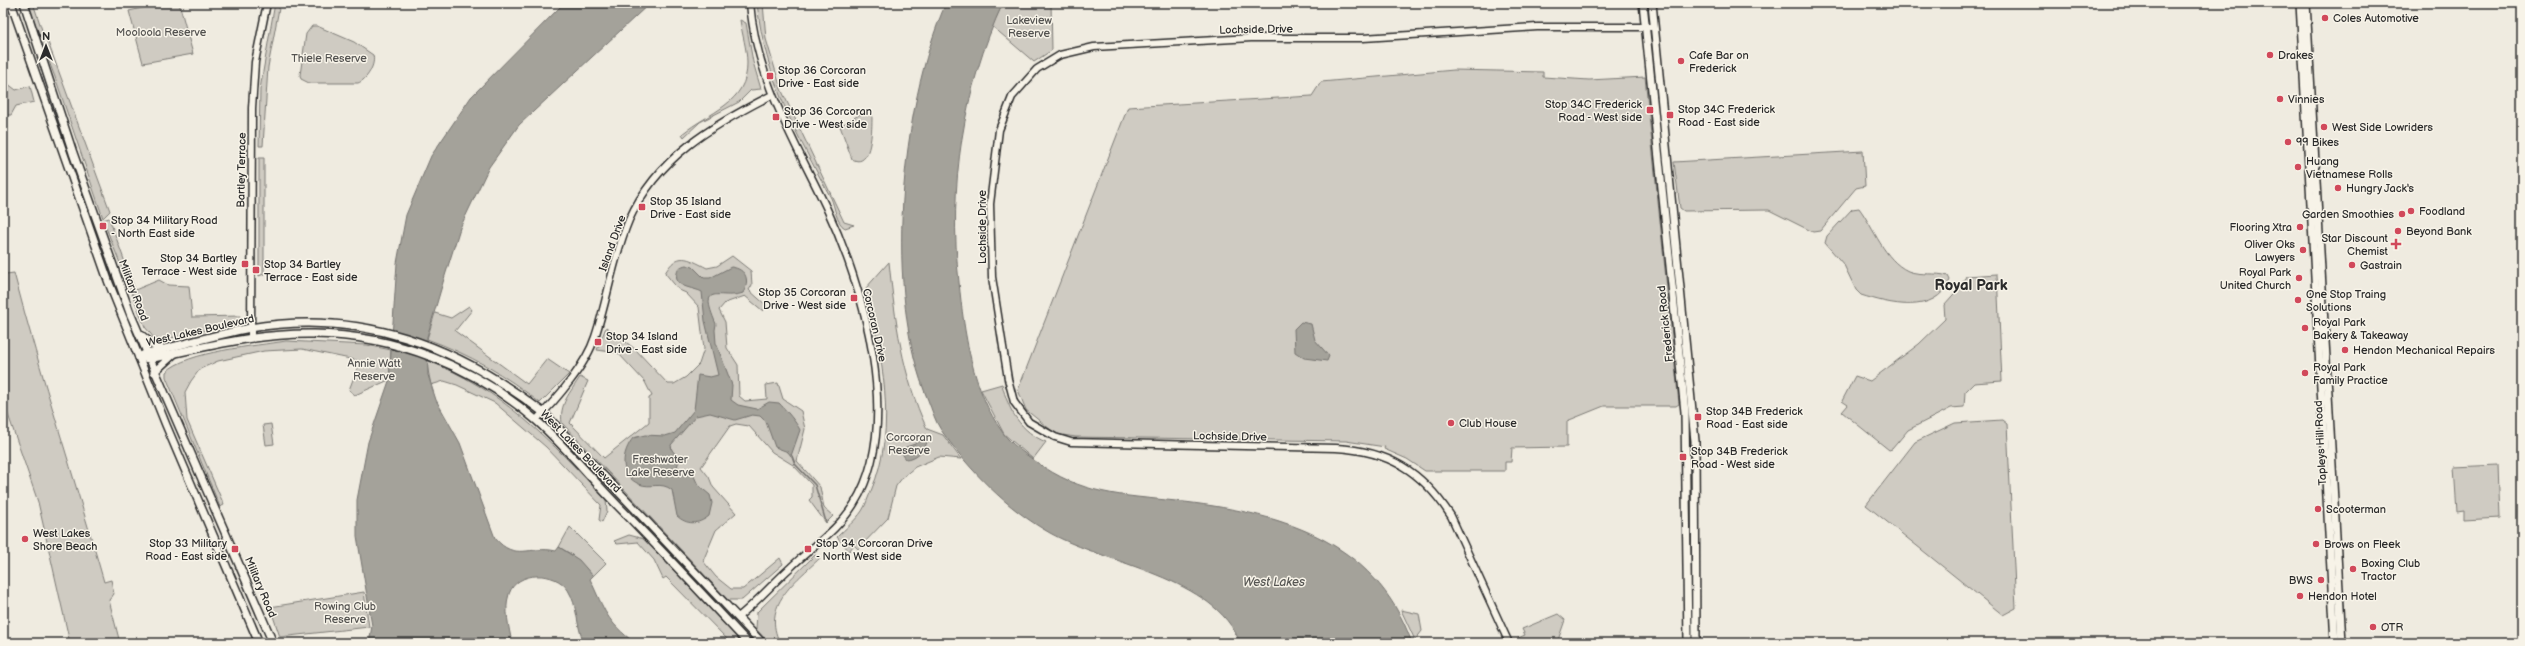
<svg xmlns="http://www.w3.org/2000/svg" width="2525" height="646" viewBox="0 0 2525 646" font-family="'Balsamiq Sans',sans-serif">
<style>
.green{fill:#cfcbc2;stroke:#7d7b76}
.water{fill:#a4a29a;stroke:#74726e}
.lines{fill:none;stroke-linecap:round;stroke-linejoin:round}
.stream{stroke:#74726e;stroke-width:1.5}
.minor-casing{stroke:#2b2b2b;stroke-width:9}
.major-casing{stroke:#2b2b2b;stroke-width:10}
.minor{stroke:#f7f3e8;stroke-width:6}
.major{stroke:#f7f3e8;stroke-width:7}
.poi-dot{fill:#d1495b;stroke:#f7f3e8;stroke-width:1.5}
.labels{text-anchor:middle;stroke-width:3;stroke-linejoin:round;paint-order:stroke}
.poi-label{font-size:11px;fill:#2b2b2b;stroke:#f7f3e8;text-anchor:start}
.park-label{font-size:11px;fill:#545351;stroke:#f7f3e8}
.street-label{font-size:11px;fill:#2b2b2b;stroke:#f7f3e8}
.water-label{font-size:12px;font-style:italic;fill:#555552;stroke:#f7f3e8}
.district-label{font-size:15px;font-weight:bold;fill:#2b2b2b;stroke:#f7f3e8}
</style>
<rect width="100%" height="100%" fill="#efebe0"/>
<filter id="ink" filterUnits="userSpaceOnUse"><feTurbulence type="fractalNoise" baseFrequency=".025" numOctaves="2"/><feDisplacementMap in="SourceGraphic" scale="8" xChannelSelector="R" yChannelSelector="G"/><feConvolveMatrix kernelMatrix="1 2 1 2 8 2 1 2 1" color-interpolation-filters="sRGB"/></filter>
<g filter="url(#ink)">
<g class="green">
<path d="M28,3H33L43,33L39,35Z"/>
<path d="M164,3H179L193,54L143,63L129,11Z"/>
<path d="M275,3H280L268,67L263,146H259L260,89Z"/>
<path d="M757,3H763L766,39L781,89L844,222L854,225L845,228C836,223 835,207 831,198C796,133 765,79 757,3Z"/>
<path d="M1003,3H1051L1052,50L1034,62L992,26Z"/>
<path d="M740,20L746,23L753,62L761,89L751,90L739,102L700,122L684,137L682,134C709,112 748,103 747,63C747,49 742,34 740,20Z"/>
<path d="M312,26H317L354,42L373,55C376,64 367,80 358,83H309L301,79L300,75L306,34Z"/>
<path d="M45,34L110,211L103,218L55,77L39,36Z"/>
<path d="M1454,70L1543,72V77L1589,80L1645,77L1679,404L1676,406H1604L1567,421V447L1512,448L1511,462H1505V471H1425L1407,459L1384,449L1385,447L1346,441L1076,437L1056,434L1026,410L1018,390L1128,107L1312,96L1321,82Z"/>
<path d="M3,80L16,90L30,86L34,102L16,106L11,115H3Z"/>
<path d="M864,112L871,113L872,116C872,128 872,170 852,159L840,126Z"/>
<path d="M1863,151L1865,186L1856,188L1820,231L1813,232L1769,210L1684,211L1680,208L1674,162Z"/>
<path d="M259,158H264V274L259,276Z"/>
<path d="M1859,208C1874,228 1884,260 1908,271C1921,276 1936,272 1948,276L1950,280C1935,316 1889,304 1861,295L1856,290L1844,265L1825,243L1827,236L1852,209Z"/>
<path d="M109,218L135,290L159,280L168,285L189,286L192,317L240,316V323L171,338L161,340L154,338L145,327L103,220Z"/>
<path d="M732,256L751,271L752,285L749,290L767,306L763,311L745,296L725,303L719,310L725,322L727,348L738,365L739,396L745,401L767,399L766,385L778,383L783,399L801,411L805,429L797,461L820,487L824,508L833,516L826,523L809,500L812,497V485L793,465L772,452L749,426L736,424L730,426L701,467L709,477L713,487L736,513L716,530L703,561L716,577L731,589H743L780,558L783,564L742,600H728L562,423C559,404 570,393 580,377L588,381L570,423L604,458L649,422V398L652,396L645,382L618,353L597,350L606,327L635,349L668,384H674L686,377L699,364L704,349L699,307L686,293L679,290L665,273C678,251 687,258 707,268L717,266Z"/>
<path d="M889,262C895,320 902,375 927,429L943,435L961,459L939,457L915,467L903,477L896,486L888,518L858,549L854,545L849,551L837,537C845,529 856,520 862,511C866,505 868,497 871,491C899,426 881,355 866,288Z"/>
<path d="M3,264L6,274L14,273C41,377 75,479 104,582L111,580L114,594L109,600L120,643H70L38,502L3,400Z"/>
<path d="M1997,274L2002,381L1974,383L1965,392L1964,407L1951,408L1908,430L1892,449L1889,450L1842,412L1848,405L1842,401L1855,376L1870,381L1919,344L1945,319L1944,305L1961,286L1966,276Z"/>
<path d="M469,306L472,310L455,331L527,384L547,359L569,374L540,403C506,375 469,354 427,339L435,313L451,318Z"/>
<path d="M286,341L367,345L391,350L389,380L355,395L349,390L360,361L302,349L264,351L218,361L200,369L191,381L185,392L187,420L224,505L220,507L166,377V372C187,351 256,346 286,341Z"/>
<path d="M426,360C501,388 552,442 606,500L607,511L602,522L599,520L601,505L546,447L495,403L457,385L444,381L431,385Z"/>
<path d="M1002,384C1008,410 1021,432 1046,442L1033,459L1004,434L981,390Z"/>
<path d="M2002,420L2007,424L2016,608L2003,615L1866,505L1915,442L1955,423Z"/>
<path d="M271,424L274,444L266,445L263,425Z"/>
<path d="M2498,465L2500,518L2464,520V511L2457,512L2454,467Z"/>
<path d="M570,527L606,563L593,576L571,554L559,547Z"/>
<path d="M629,535L644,539L742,643H731L666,577L663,579L654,560L638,542L617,544L614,541Z"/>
<path d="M815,555L820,558C795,582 761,605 780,643H769L756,629L757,612Z"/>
<path d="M364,592L369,627L280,637L270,607Z"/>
<path d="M1401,610L1419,614L1422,631L1415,640Z"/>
<path d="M1558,614L1565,620L1557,643H1521L1518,638L1525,635L1522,629Z"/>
</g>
<g class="water">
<path d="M564,3H650L519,125L489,167L460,228L444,279L427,337L428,375L436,400L460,443L495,538C515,562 530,545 556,551L559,547L579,560L593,576L590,579C605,611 606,621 635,643H584C576,626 578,606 568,590C556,571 517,570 509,594C504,610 509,627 512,643H369L372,626L357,536V500L368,442L389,381L397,263L406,215L431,156L471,97Z"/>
<path d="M946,3H1003C963,89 948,187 959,282C964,333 972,390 1003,433C1011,444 1024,453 1035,461C1082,495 1120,495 1176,501C1275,512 1375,537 1412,643H1240C1216,577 1105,564 1050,533C1006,508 970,471 941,430C935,421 932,410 928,400C883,295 900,107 946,3Z"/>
<path d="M686,265L693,267L704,278H710L731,267C747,269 750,281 743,293C721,301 697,280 716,324L715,330L716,343L732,385L731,400L738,405L757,409L769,402L779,403C785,409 797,423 800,430L791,456L788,452L775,447L766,422L760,416L752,415L735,420L710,413L696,416L671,445L672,450L679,459L677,468C681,475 685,475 693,474L698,485L710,495L712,503L709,516C698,525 687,525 677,516L672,490C661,481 651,489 639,484C618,475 622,452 633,438L645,435L665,436L675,433L694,410L698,375L710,377L718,375L705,321L702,292C693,287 673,288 677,273C678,268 681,266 686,265Z"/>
<path d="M1301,322L1311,324L1315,340L1329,356L1327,361L1304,358L1295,352L1294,329Z"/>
<path d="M922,435L928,439C926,449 916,459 906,459L903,455L906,447L915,444Z"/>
</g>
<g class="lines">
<path class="stream" d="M792,456L795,464L815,485L826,522"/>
<defs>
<g id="minor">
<path d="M251,338L252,108L255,62L267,3"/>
<path d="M536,420C557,399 586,365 595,337C608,298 613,258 629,220C657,157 713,125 772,95"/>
<path d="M738,617C757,602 773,583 791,567C813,546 838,530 854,504C904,424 863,285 826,207C794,140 756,78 750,3"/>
<path d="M1509,643L1451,516C1422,471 1389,451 1336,448L1071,442L1055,437L1029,422L1014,402L1008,379L992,277L990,204L999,130L1012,97L1037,69L1060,55L1094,47L1251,38H1363L1537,27H1654"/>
</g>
<g id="major">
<path d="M11,3L109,283L166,425L259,643"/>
<path d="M24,3L73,153L130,313L273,643"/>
<path d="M1643,3L1685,412L1688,643"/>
<path d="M1652,3L1695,441L1696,643"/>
<path d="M2300,3L2335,643"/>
<path d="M2306,3L2342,643"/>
<path d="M141,335L152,344L162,349"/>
<path d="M139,357L147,353C181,345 215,335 250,328C361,309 456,345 544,413L762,643"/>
<path d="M139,357L149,359C202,347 258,333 313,334C395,335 475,366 537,421C568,449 594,482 624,512C666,555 707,599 748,643"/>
<path d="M154,372L175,353"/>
</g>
</defs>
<use href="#minor" class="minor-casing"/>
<use href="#major" class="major-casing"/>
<use href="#minor" class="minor"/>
<use href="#major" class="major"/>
</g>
</g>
<g class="poi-dot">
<circle cx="2325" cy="18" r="4"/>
<circle cx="2270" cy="55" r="4"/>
<circle cx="1681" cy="61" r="4"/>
<rect x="766" y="72" width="8" height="8" rx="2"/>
<circle cx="2280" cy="99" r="4"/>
<rect x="1646" y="106" width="8" height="8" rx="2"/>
<rect x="1666" y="111" width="8" height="8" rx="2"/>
<rect x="772" y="113" width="8" height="8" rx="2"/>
<circle cx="2324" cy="127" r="4"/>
<circle cx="2288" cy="142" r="4"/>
<circle cx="2298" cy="167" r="4"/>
<circle cx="2338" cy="188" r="4"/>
<rect x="638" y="203" width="8" height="8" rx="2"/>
<circle cx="2411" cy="211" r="4"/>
<circle cx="2402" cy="214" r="4"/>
<rect x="99" y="222" width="8" height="8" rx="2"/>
<circle cx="2300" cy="227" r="4"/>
<circle cx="2398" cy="231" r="4"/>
<path d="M2394 238h4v4h4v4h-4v4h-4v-4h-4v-4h4z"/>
<circle cx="2303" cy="250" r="4"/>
<rect x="241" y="260" width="8" height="8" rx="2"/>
<circle cx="2352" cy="265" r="4"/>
<rect x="252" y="266" width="8" height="8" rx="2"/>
<circle cx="2299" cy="278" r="4"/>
<rect x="850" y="294" width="8" height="8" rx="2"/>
<circle cx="2298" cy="300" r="4"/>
<circle cx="2305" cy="328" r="4"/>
<rect x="594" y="338" width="8" height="8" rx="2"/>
<circle cx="2345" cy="350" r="4"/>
<circle cx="2305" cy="373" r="4"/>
<rect x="1694" y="413" width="8" height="8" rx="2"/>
<circle cx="1451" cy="423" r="4"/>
<rect x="1679" y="453" width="8" height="8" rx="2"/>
<circle cx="2318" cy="509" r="4"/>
<circle cx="25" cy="539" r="4"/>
<circle cx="2316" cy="544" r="4"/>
<rect x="231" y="545" width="8" height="8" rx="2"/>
<rect x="804" y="545" width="8" height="8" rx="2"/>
<circle cx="2353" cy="569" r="4"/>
<circle cx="2321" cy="580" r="4"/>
<circle cx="2300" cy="596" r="4"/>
<circle cx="2373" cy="627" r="4"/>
</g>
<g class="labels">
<g class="poi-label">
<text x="2333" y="22">Coles Automotive</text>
<text x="1689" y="59">Cafe Bar on<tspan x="1689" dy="13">Frederick</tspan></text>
<text x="2278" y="59">Drakes</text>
<text x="778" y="74">Stop 36 Corcoran<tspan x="778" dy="13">Drive - East side</tspan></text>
<text x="2288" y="103">Vinnies</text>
<text x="1642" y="108" text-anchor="end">Stop 34C Frederick<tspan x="1642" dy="13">Road - West side</tspan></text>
<text x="1678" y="113">Stop 34C Frederick<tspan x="1678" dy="13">Road - East side</tspan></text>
<text x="784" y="115">Stop 36 Corcoran<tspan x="784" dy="13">Drive - West side</tspan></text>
<text x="2332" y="131">West Side Lowriders</text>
<text x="2296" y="146">99 Bikes</text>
<text x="2306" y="165">Huang<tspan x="2306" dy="13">Vietnamese Rolls</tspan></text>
<text x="2346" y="192">Hungry Jack's</text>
<text x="650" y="205">Stop 35 Island<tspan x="650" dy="13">Drive - East side</tspan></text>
<text x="2419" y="215">Foodland</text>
<text x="2394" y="218" text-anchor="end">Garden Smoothies</text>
<text x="111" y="224">Stop 34 Military Road<tspan x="111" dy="13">- North East side</tspan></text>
<text x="2292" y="231" text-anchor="end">Flooring Xtra</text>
<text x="2406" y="235">Beyond Bank</text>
<text x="2388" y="242" text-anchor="end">Star Discount<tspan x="2388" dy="13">Chemist</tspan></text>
<text x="2295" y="248" text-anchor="end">Oliver Oks<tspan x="2295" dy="13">Lawyers</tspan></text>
<text x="237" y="262" text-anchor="end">Stop 34 Bartley<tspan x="237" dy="13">Terrace - West side</tspan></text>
<text x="264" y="268">Stop 34 Bartley<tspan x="264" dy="13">Terrace - East side</tspan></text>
<text x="2360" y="269">Gastrain</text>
<text x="2291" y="276" text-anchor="end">Royal Park<tspan x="2291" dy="13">United Church</tspan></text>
<text x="846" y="296" text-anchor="end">Stop 35 Corcoran<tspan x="846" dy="13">Drive - West side</tspan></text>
<text x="2306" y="298">One Stop Traing<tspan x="2306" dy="13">Solutions</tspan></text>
<text x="2313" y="326">Royal Park<tspan x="2313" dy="13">Bakery &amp; Takeaway</tspan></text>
<text x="606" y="340">Stop 34 Island<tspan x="606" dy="13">Drive - East side</tspan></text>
<text x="2353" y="354">Hendon Mechanical Repairs</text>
<text x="2313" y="371">Royal Park<tspan x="2313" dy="13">Family Practice</tspan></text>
<text x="1706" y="415">Stop 34B Frederick<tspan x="1706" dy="13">Road - East side</tspan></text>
<text x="1459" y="427">Club House</text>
<text x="1691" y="455">Stop 34B Frederick<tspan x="1691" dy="13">Road - West side</tspan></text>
<text x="2326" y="513">Scooterman</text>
<text x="33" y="537">West Lakes<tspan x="33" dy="13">Shore Beach</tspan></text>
<text x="227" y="547" text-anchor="end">Stop 33 Military<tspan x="227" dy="13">Road - East side</tspan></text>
<text x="816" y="547">Stop 34 Corcoran Drive<tspan x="816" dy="13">- North West side</tspan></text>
<text x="2324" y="548">Brows on Fleek</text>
<text x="2361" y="567">Boxing Club<tspan x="2361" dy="13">Tractor</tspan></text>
<text x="2313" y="584" text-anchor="end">BWS</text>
<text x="2308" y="600">Hendon Hotel</text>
<text x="2381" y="631">OTR</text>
</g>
<g class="park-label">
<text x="1029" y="24">Lakeview<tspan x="1029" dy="13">Reserve</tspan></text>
<text x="161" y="36">Mooloola Reserve</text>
<text x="329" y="62">Thiele Reserve</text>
<text x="374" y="367">Annie Watt<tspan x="374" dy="13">Reserve</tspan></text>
<text x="909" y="441">Corcoran<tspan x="909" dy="13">Reserve</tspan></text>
<text x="660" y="463">Freshwater<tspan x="660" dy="13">Lake Reserve</tspan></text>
<text x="345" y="610">Rowing Club<tspan x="345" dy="13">Reserve</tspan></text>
</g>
<g class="street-label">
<text transform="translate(1256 29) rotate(-1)" y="4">Lochside Drive</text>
<text transform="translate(241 170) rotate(-89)" y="4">Bartley Terrace</text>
<text transform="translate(982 227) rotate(-90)" y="4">Lochside Drive</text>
<text transform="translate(612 243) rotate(-70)" y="4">Island Drive</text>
<text transform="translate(134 290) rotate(69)" y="4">Military Road</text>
<text transform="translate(1665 324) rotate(-96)" y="4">Frederick Road</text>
<text transform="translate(875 325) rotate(77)" y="4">Corcoran Drive</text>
<text transform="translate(200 330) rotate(-13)" y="4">West Lakes Boulevard</text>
<text transform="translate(1230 436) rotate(1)" y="4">Lochside Drive</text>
<text transform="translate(2320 443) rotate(-93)" y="4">Tapleys Hill Road</text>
<text transform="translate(581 451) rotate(46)" y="4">West Lakes Boulevard</text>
<text transform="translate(261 587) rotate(67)" y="4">Military Road</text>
</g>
<g class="water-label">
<text x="1274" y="586">West Lakes</text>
</g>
<g class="district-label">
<text x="1971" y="290">Royal Park</text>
</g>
</g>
<rect width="2525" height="646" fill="none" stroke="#f7f3e8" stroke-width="16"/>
<rect x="8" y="8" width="2509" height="630" fill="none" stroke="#2b2b2b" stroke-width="1.5" filter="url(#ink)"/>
<g transform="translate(46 46)" stroke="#f7f3e8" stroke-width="3" paint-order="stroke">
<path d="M0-3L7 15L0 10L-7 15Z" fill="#2b2b2b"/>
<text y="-6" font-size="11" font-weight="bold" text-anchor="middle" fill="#2b2b2b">N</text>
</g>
</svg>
